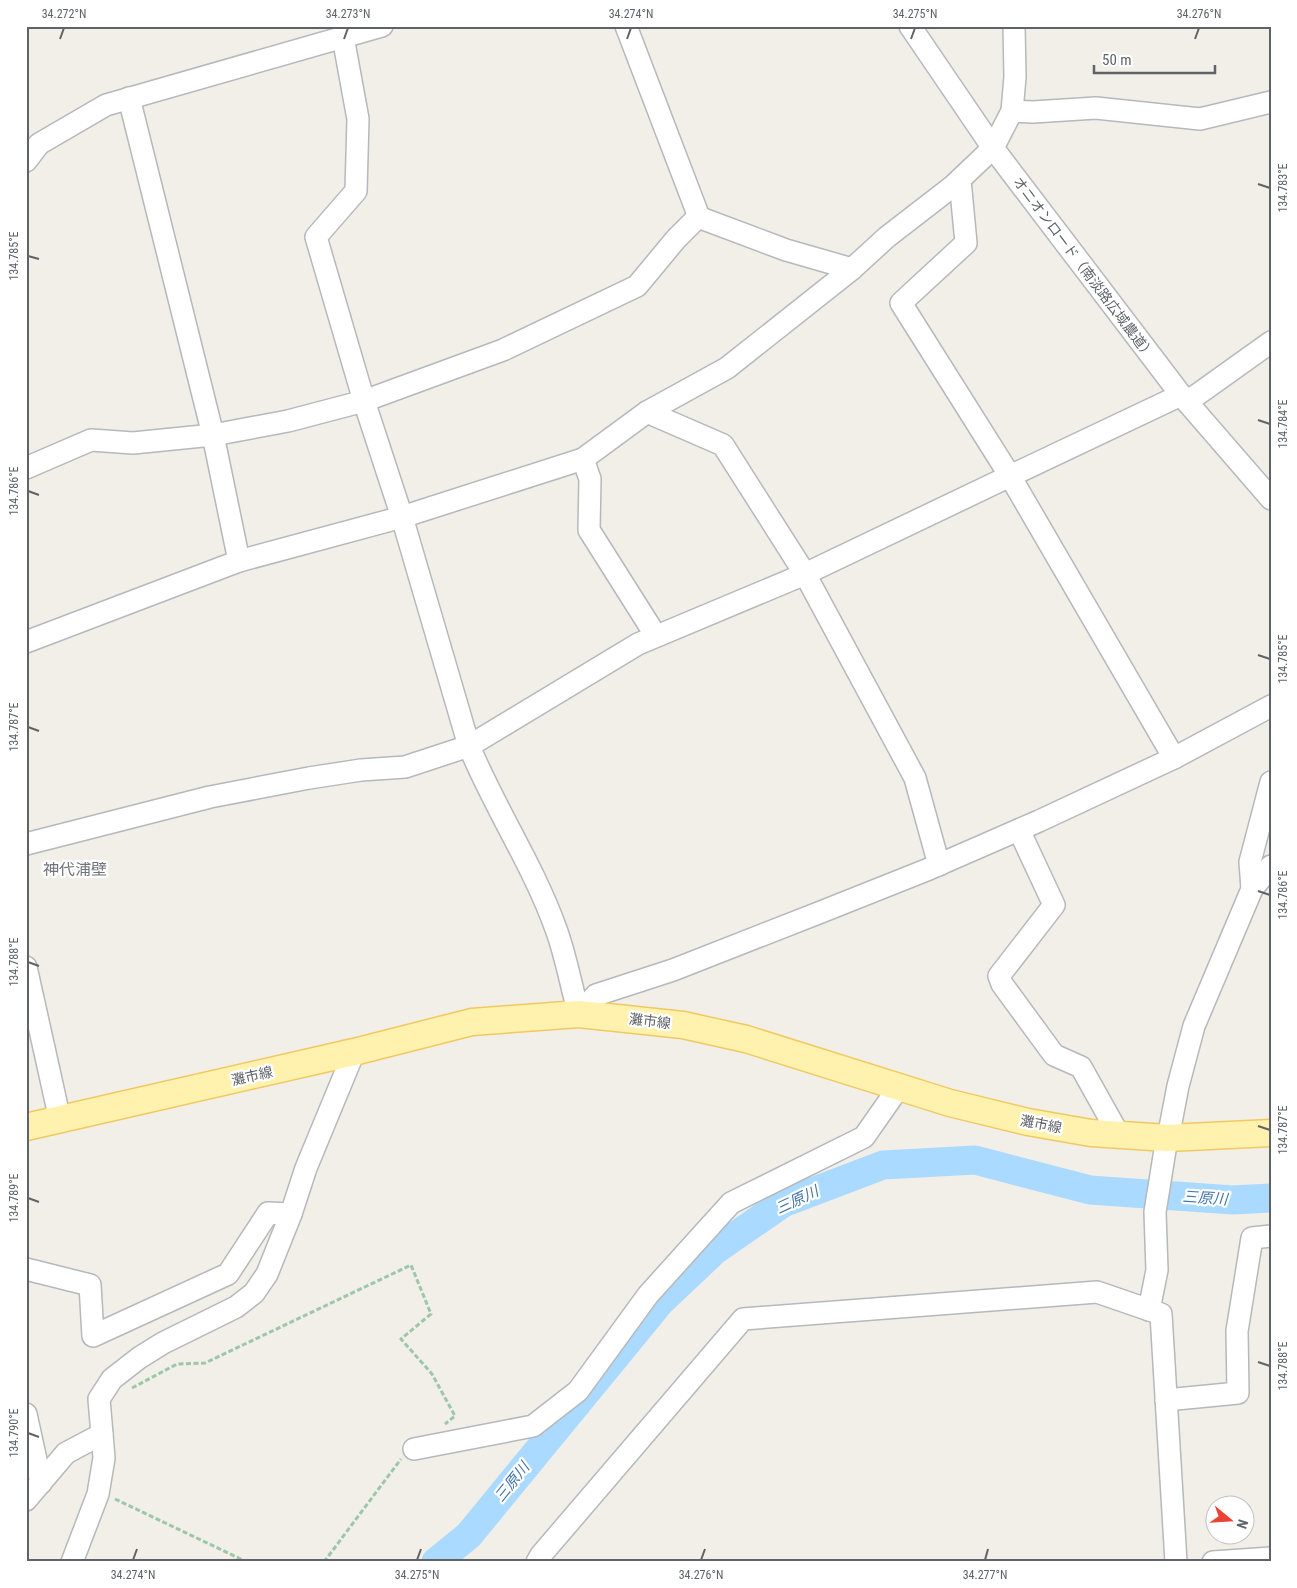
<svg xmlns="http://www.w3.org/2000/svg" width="1297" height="1588" viewBox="0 0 1297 1588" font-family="'Roboto Condensed','Noto Sans JP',sans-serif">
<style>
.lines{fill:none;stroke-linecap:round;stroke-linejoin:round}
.river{stroke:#aadaff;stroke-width:29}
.minor-casing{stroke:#b5b8bc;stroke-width:24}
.major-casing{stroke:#f2c960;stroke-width:29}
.path{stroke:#9cc7a9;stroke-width:3;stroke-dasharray:5 2.5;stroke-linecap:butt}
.minor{stroke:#fff;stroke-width:21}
.major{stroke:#fff2af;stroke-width:26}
.ticks{fill:none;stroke:#5f6368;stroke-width:2}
.labels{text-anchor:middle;stroke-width:4.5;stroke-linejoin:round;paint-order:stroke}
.street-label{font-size:14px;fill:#5f6368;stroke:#fff}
.water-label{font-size:15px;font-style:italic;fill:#4174aa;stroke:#fff}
.quarter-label{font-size:16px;fill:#70757a;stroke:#fff}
.neatline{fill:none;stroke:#5f6368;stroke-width:2}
.ticks-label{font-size:12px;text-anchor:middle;fill:#5f6368}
</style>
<rect width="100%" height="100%" fill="#f1efe8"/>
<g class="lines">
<path class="river" d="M436,1562L469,1535L660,1302L715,1250L783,1203L883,1165L975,1160L1090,1190L1233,1200L1271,1198"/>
<defs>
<g id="minor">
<path d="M626,26L699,217"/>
<path d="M910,26L993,148L1181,395L1271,499"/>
<path d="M343,37L358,119L356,191L316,237L364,401L402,517L469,746C495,809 533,865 556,929C566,956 571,986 579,1014"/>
<path d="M129,98L213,435L239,561"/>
<path d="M1012,111L1033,112L1096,108L1200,119L1271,102"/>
<path d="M26,161L39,144L106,105L382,26"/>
<path d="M960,180L966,243L901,303L1010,476L1181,395"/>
<path d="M1187,402L1271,342"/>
<path d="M647,412L723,445L805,574L1010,476L1174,758"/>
<path d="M583,459L590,479L589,530L656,636"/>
<path d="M26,468L91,440L133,443L213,435L288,421L364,401L503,350L637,286L676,239L698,217L786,250L852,269"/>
<path d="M26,642L239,561L402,517L583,459L647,412L727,368L852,269L887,237L953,186L993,148L1012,111L1015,77L1014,26"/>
<path d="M1019,830L1054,905L999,976L1002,984L1054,1055L1081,1067L1119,1135"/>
<path d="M26,844L210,797L309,778L361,770L405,767L469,746L638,644L805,574L915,778L939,865"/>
<path d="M1252,889L1271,866"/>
<path d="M26,967L60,1120"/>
<path d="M579,1014L596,995L673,970L821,912L929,869L1039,821L1174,758L1271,706"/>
<path d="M26,1269L90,1285L93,1336L228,1274L268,1213L291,1214"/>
<path d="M1149,1310L1157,1270L1155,1212L1165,1150L1168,1138L1178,1086L1194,1026L1252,889L1250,862L1271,782"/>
<path d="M1166,1400L1238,1393L1237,1331L1252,1238L1271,1236"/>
<path d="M26,1414L41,1483"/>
<path d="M414,1449L533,1426L578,1391L648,1295L731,1203L864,1137L899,1087"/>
<path d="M26,1500L66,1453L102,1434"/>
<path d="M72,1562L98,1494L104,1458L99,1399L112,1379L139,1358L163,1343L236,1307L254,1293L267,1274L291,1214L306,1168L354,1052"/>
<path d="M537,1562L541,1555L743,1319L1097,1292L1161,1314L1176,1562"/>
<path d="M1213,1562L1271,1558"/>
</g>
<path id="major" d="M26,1127L354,1052L472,1022L579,1014L683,1025L746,1039L950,1103L1028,1122L1091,1133L1168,1138L1271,1133"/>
</defs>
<use href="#minor" class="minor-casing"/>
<use href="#major" class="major-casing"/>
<g class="path">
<path d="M132,1388L177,1364L205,1363L411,1265L431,1314L401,1339L432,1374L455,1416L445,1424"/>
<path d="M115,1499L247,1562"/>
<path d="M324,1562L401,1459"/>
</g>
<use href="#minor" class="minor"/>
<use href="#major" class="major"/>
</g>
<path class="ticks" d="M60,39L64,28M344,39L348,28M627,39L631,28M911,39L915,28M1195,39L1199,28M1258,184L1270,188M28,256L39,259M1258,420L1270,424M28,491L39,495M1258,655L1270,659M28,727L39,731M1258,891L1270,895M28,962L39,966M1258,1126L1270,1130M28,1198L39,1202M1258,1362L1270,1366M28,1433L39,1437M133,1560L137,1549M417,1560L421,1549M701,1560L705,1549M985,1560L988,1549"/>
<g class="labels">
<g class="street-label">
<text transform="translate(1084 268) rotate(53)" y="5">オニオンロード（南淡路広域農道）</text>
<text transform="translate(650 1021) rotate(7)" y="5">灘市線</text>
<text transform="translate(252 1076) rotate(-13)" y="5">灘市線</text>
<text transform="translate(1041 1124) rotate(11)" y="5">灘市線</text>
</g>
<g class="water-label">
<text transform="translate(1205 1198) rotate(4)" y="5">三原川</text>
<text transform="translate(797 1200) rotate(-25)" y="5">三原川</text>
<text transform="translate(512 1482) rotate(-51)" y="5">三原川</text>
</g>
<g class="quarter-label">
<text x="75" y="875">神代浦壁</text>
</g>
</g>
<rect width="1297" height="1588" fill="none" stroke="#ffffff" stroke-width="55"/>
<g transform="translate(1230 1520) rotate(108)"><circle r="24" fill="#ffffff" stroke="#bfc1c3"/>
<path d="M0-4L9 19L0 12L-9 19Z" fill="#ea4335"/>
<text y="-8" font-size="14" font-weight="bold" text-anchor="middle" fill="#5f6368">N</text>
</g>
<path d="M1094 65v8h121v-8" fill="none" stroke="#5f6368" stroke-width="2.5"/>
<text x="1102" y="65" font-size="15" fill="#5f6368" stroke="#ffffff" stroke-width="4" paint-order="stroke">50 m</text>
<rect x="28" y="28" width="1242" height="1532" class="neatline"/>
<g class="ticks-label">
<text x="64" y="18">34.272°N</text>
<text x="348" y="18">34.273°N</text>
<text x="631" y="18">34.274°N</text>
<text x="915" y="18">34.275°N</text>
<text x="1199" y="18">34.276°N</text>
<text transform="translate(1283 188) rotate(-90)" y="4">134.783°E</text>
<text transform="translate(14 256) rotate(-90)" y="4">134.785°E</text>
<text transform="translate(1283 424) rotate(-90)" y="4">134.784°E</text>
<text transform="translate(14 491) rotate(-90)" y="4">134.786°E</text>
<text transform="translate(1283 659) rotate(-90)" y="4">134.785°E</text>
<text transform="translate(14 727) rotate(-90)" y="4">134.787°E</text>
<text transform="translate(1283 895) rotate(-90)" y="4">134.786°E</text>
<text transform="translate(14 962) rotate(-90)" y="4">134.788°E</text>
<text transform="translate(1283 1130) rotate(-90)" y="4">134.787°E</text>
<text transform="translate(14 1198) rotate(-90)" y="4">134.789°E</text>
<text transform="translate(1283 1366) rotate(-90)" y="4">134.788°E</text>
<text transform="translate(14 1433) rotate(-90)" y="4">134.790°E</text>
<text x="133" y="1579">34.274°N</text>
<text x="417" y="1579">34.275°N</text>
<text x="701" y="1579">34.276°N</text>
<text x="985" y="1579">34.277°N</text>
</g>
</svg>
